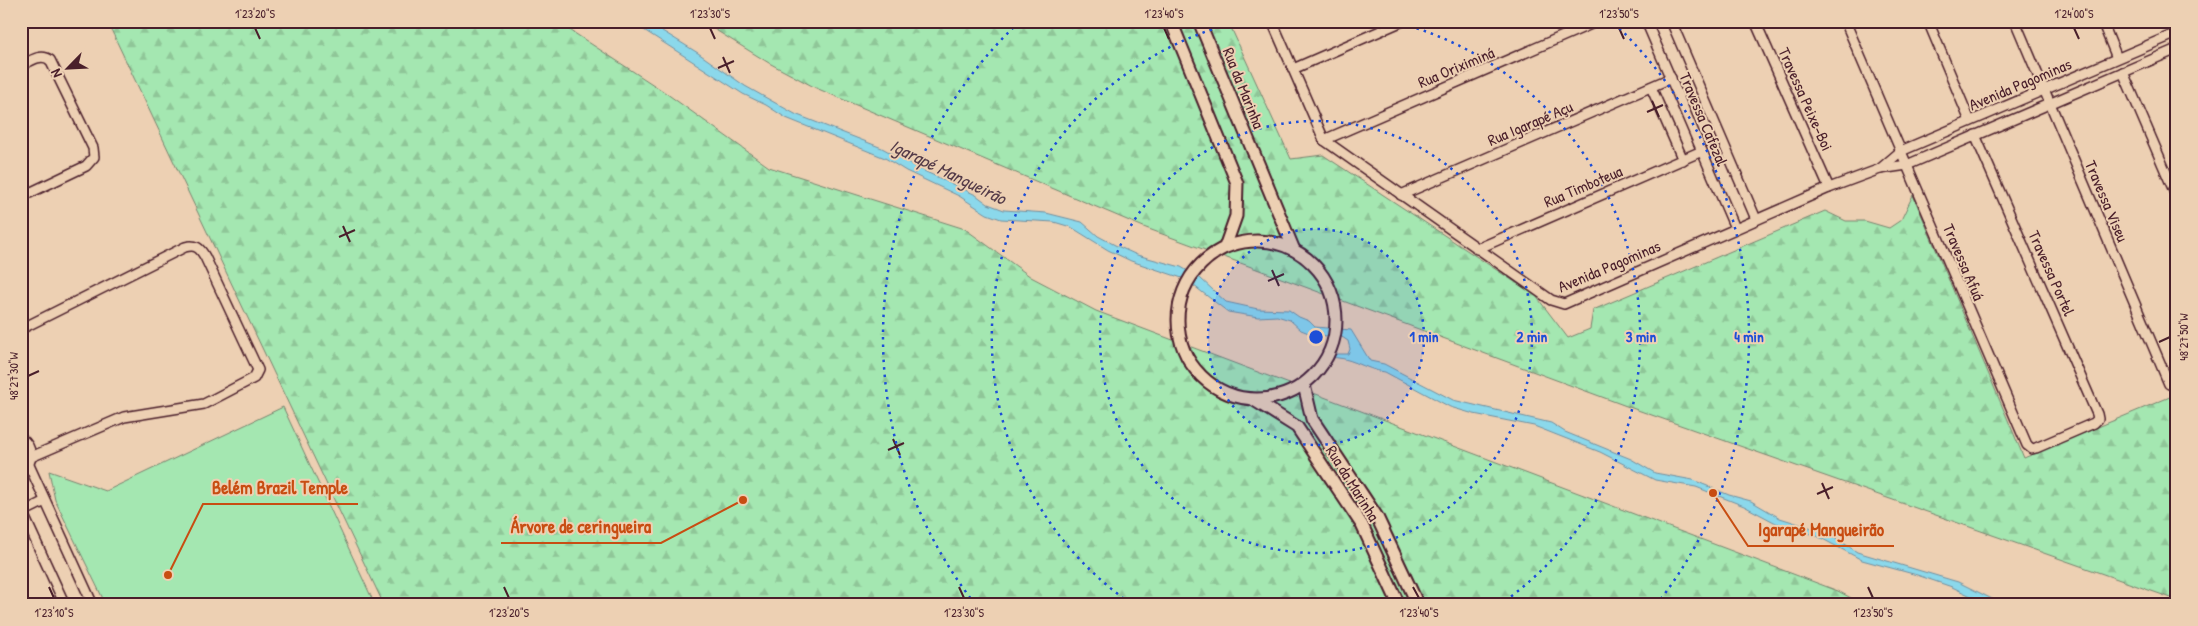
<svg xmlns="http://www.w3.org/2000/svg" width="2198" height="626" viewBox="0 0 2198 626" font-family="'Patrick Hand',sans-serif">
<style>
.green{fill:#a4e7b1;stroke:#77836e}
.forest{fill:url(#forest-firs);stroke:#77836e}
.water{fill:#8bd8eb;stroke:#718e9e}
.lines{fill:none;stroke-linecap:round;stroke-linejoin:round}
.minor-casing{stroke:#4a1f2b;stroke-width:12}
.major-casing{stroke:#4a1f2b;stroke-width:15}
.minor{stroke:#edd0b3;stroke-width:9}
.major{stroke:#edd0b3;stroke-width:11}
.ticks{fill:none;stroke:#4a1f2b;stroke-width:2}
.ring{fill:none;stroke:#1d4ed8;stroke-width:2.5;stroke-dasharray:2.5 5}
.labels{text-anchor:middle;stroke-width:4;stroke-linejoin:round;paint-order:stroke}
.street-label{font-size:16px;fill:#4a1f2b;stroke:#edd0b3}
.water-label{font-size:18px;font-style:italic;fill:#543b48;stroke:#edd0b3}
.centre{fill:#1d4ed8;stroke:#edd0b3;stroke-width:2.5}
.ring-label{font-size:15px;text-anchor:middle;font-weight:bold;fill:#1d4ed8;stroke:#edd0b3;stroke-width:4;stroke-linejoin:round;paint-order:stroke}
.leader{fill:none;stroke:#c84d12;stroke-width:2}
.callout-dot{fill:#c84d12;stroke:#edd0b3;stroke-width:2}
.callout-label{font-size:18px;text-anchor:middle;font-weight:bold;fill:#c84d12;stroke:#edd0b3;stroke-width:4;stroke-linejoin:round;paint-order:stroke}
.neatline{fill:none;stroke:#4a1f2b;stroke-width:2}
.ticks-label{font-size:12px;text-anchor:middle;fill:#4a1f2b}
</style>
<defs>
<pattern id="forest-firs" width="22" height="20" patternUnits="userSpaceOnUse" patternTransform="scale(1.25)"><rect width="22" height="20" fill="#a4e7b1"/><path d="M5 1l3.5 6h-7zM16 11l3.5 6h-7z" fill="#8fc698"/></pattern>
</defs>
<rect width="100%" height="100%" fill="#edd0b3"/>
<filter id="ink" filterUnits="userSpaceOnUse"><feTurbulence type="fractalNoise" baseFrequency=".02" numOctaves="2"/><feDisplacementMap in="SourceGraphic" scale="10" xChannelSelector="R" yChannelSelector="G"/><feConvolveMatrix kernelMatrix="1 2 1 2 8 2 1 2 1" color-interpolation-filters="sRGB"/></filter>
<g filter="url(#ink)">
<path class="green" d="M283,407L375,605H106L55,500L49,471L106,491Z"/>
<g class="forest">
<path d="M107,21H556L663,91L769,167L965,229L1031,277L1096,311L1838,591L1864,605H384Z"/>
<path d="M701,21H1228L1291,159L1323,155L1536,296L1568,338L1590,329L1593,310L1825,211L1846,221H1865L1889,228L1901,220L1913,195L2024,458L2177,394V600L1629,407L1146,228L816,88L769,63Z"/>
</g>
<path class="water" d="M630,21H646L698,53L745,86L795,114L882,148L924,171L976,195L988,204L1004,210L1046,213L1082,222L1098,236L1115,245L1137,255L1181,267L1200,278L1226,302L1258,309L1289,310L1299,317L1309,321L1315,327L1351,330L1370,361L1384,364L1453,400L1551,423L1565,432L1631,459L1655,473L1693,480L1729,495L1751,501L1780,518L1828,533L1857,552L1958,582L2004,605H1990L1952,587L1917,575L1862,560L1817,536L1776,523L1744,506L1696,487L1655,480L1600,452L1534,426L1474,414L1450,407L1385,372C1365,370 1349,355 1328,358L1337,354H1348L1350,349L1348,341L1342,337L1314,335L1301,330L1290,320L1277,316L1258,317L1228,312L1185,279L1131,261L1108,250L1071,227L1054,222L1001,219L987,214L959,196L906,171L885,158L786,118L766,105L743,94Z"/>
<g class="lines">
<defs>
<g id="minor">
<path d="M1272,21L1324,140"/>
<path d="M1646,21L1735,228"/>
<path d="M1671,21L1756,219"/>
<path d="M1755,21L1829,188"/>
<path d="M1845,21L2027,445L2032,449L2036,448L2094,423L2098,419L2097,414L1975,135"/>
<path d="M1928,21L1970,121"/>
<path d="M2015,21L2169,384L2177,386"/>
<path d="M2102,21L2117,58"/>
<path d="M21,66C30,61 41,53 50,60L93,148L94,157L86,166L21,197"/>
<path d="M1293,69L1403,21"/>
<path d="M2123,72L2177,198"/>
<path d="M1651,87L1683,160"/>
<path d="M1324,140L1551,300L1564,304L1829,188L1880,169L1907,165L2177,49"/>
<path d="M1324,140L1598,21"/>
<path d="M1880,169L1901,151L2177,33"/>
<path d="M1401,195L1671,78"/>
<path d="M1477,249L1702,151"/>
<path d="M21,329L185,247C196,244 200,248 205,257L258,370L254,378L204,404L124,417L31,457"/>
<path d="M21,438C34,448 34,463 21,473"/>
<path d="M29,465L93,605"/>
<path d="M21,509L65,605"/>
<path d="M23,512L45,501"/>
</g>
<g id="major">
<path d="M1171,21L1237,183L1236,216L1225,247"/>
<path d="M1199,21L1294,250"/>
<circle cx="1257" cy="320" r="79"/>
<path d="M1304,385L1312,419L1377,517L1418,605"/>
<path d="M1254,400L1297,427L1362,525L1399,605"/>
</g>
</defs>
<use href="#minor" class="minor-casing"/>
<use href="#major" class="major-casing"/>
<use href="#minor" class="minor"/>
<use href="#major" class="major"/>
</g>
</g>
<path class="ticks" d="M255,28L260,39M710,28L715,39M1164,28L1169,39M1619,28L1624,39M2074,28L2079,39M723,57L730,73M718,68L734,61M1652,101L1659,117M1647,112L1663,105M343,226L350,242M339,237L355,230M1272,270L1279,286M1268,281L1284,274M2159,342L2170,337M28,376L39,371M893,439L900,455M888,450L904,443M1822,483L1829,499M1817,494L1833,487M49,587L54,598M504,587L509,598M959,587L964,598M1413,587L1419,598M1868,587L1873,598"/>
<circle cx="1316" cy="337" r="108" fill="#1d4ed8" fill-opacity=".12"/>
<g class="ring">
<circle cx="1316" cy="337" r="108"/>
<circle cx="1316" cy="337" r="216"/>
<path d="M1130 603A325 325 0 0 1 1237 22M1395 22A325 325 0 0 1 1502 603"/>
<path d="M975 604A433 433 0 0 1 1018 23M1614 23A433 433 0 0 1 1657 604"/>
</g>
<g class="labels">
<g class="street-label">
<text transform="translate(1456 67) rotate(-23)" y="6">Rua Oriximiná</text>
<text transform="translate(2020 84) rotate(-23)" y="6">Avenida Pagominas</text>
<text transform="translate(1244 88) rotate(68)" y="6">Rua da Marinha</text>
<text transform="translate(1806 99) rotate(66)" y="6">Travessa Peixe-Boi</text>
<text transform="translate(1704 119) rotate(67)" y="6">Travessa Cafezal</text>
<text transform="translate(1530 123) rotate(-23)" y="6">Rua Igarapé Açu</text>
<text transform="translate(1583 186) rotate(-23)" y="6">Rua Timboteua</text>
<text transform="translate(2107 201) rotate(67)" y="6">Travessa Viseu</text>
<text transform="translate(1964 262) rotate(67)" y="6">Travessa Afuá</text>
<text transform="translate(1609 266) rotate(-23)" y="6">Avenida Pagominas</text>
<text transform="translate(2052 273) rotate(66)" y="6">Travessa Portel</text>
<text transform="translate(1353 483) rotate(58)" y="6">Rua da Marinha</text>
</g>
<g class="water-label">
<text transform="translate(948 172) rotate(26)" y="6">Igarapé Mangueirão</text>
</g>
</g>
<circle cx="1316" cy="337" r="8" class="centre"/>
<g class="ring-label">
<text x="1424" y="342">1 min</text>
<text x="1532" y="342">2 min</text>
<text x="1641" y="342">3 min</text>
<text x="1749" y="342">4 min</text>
</g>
<path class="leader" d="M168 575L203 504H358M743 500L661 543H501M1713 493L1748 546H1894"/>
<g class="callout-dot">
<circle cx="168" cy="575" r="5"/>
<circle cx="743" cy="500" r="5"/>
<circle cx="1713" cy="493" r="5"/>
</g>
<g class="callout-label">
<text x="280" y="494">Belém Brazil Temple</text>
<text x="581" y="533">Árvore de ceringueira</text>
<text x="1821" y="536">Igarapé Mangueirão</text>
</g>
<rect width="2198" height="626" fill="none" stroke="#edd0b3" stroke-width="55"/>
<g transform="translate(68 68) rotate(246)" stroke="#edd0b3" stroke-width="4" paint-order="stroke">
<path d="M0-4L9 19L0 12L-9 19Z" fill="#4a1f2b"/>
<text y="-8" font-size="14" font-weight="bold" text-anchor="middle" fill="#4a1f2b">N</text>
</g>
<rect x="28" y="28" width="2142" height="570" class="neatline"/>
<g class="ticks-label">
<text x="255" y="18">1°23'20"S</text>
<text x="710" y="18">1°23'30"S</text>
<text x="1164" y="18">1°23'40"S</text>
<text x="1619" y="18">1°23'50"S</text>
<text x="2074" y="18">1°24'00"S</text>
<text transform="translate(2184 337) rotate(-90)" y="4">48°27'50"W</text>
<text transform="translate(14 376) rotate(-90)" y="4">48°27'30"W</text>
<text x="54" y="617">1°23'10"S</text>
<text x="509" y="617">1°23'20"S</text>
<text x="964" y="617">1°23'30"S</text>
<text x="1419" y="617">1°23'40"S</text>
<text x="1873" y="617">1°23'50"S</text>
</g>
</svg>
